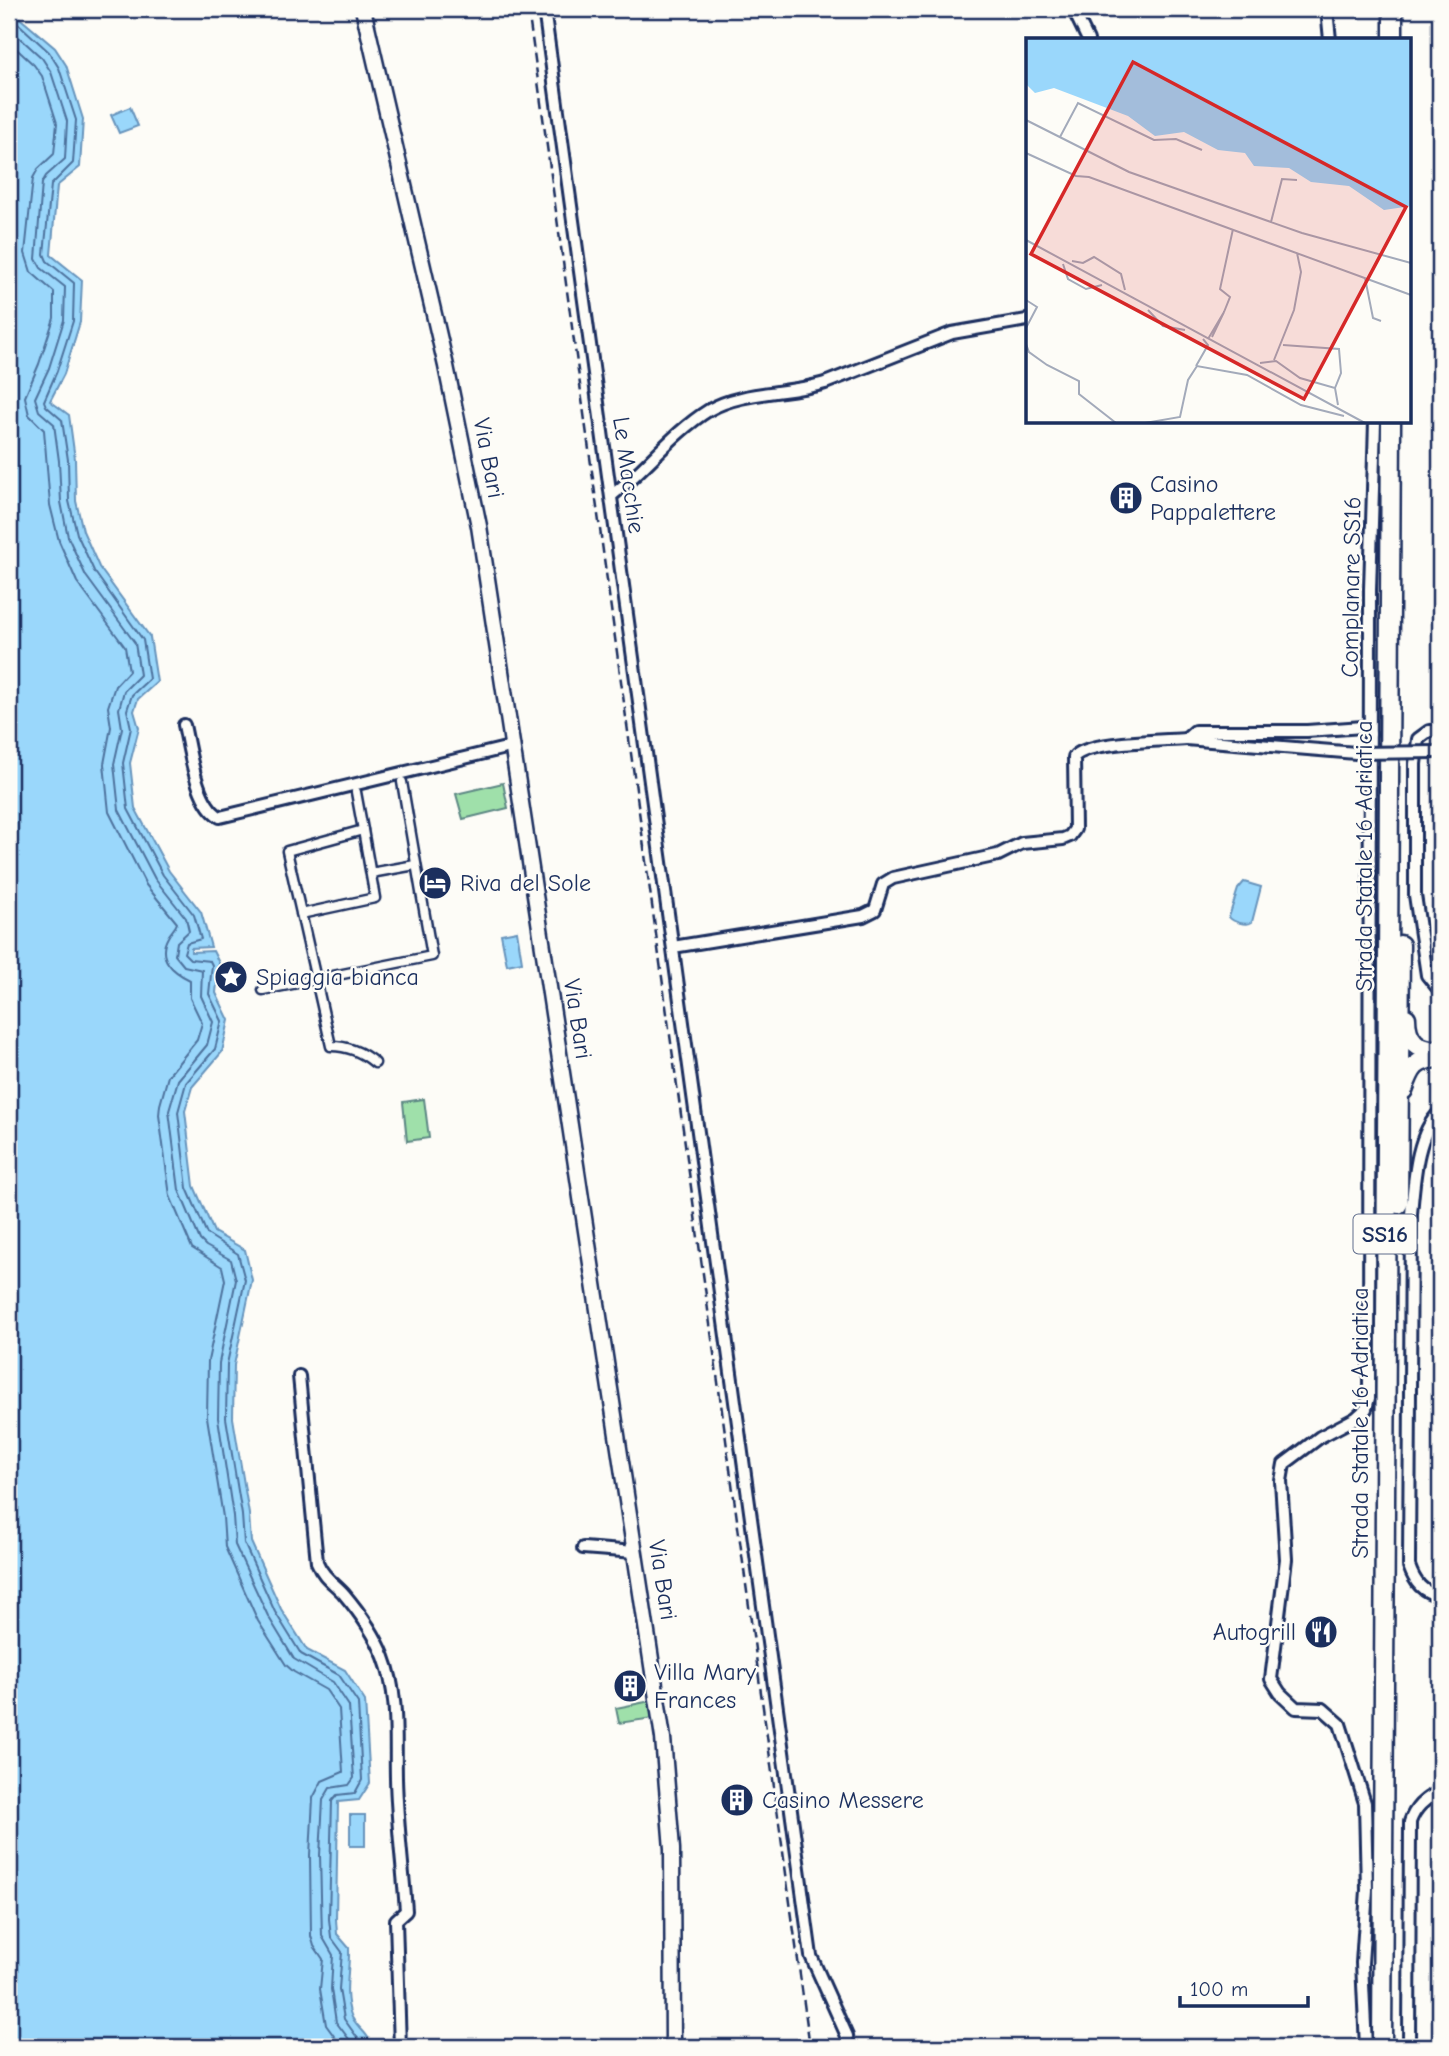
<svg xmlns="http://www.w3.org/2000/svg" width="1449" height="2056" viewBox="0 0 1449 2056" font-family="'Comic Neue',sans-serif">
<style>
.green{fill:#9fe0aa;stroke:#5d8884;stroke-width:2}
.water{fill:#9ad7fb;stroke:#6794bc;stroke-width:2}
.lines{fill:none;stroke-linecap:round;stroke-linejoin:round}
.shore{stroke:#4e729d;stroke-width:2}
.pedestrian-casing{stroke:#1b2f5e;stroke-width:13}
.minor-casing{stroke:#1b2f5e;stroke-width:16}
.secondary-casing{stroke:#1b2f5e;stroke-width:19}
.trunk-casing{stroke:#1b2f5e;stroke-width:23}
.pedestrian{stroke:#fdfcf7;stroke-width:8}
.minor{stroke:#fdfcf7;stroke-width:10}
.secondary{stroke:#fdfcf7;stroke-width:14}
.trunk{stroke:#fdfcf7;stroke-width:18}
.rail{stroke:#1b2f5e;stroke-width:2.5;stroke-dasharray:10 5;stroke-linecap:butt}
.minor-bridge-casing{stroke:#1b2f5e;stroke-width:16;stroke-linecap:butt}
.minor-bridge{stroke:#fdfcf7;stroke-width:10}
.labels{text-anchor:middle;stroke-width:5;stroke-linejoin:round;paint-order:stroke}
.shield{fill:#fdfcf7;stroke:#5f6c8c;stroke-width:2}
.shield-label{font-size:23px;font-weight:bold;fill:#1b2f5e}
.street-label{font-size:24px;fill:#1b2f5e;stroke:#fdfcf7}
.poi-label{font-size:24px;fill:#1b2f5e;stroke:#fdfcf7;text-anchor:start}
.inset-road{fill:none;stroke:#a3aaba;stroke-width:2}
.view{fill:#d62828;fill-opacity:0.15;stroke:#d62828;stroke-width:3.5}
.inset-edge{fill:none;stroke:#1b2f5e;stroke-width:3.5}
</style>
<rect width="100%" height="100%" fill="#fdfcf7"/>
<filter id="ink" filterUnits="userSpaceOnUse"><feTurbulence type="fractalNoise" baseFrequency=".0143" numOctaves="2"/><feDisplacementMap in="SourceGraphic" scale="14" xChannelSelector="R" yChannelSelector="G"/><feConvolveMatrix kernelMatrix="1 2 1 2 8 2 1 2 1" color-interpolation-filters="sRGB"/></filter>
<g filter="url(#ink)">
<g class="green">
<path d="M503,783L508,808L463,819L456,794Z"/>
<path d="M424,1099L429,1138L407,1141L403,1102Z"/>
<path d="M651,1701L654,1718L619,1723L616,1708Z"/>
</g>
<g class="water">
<path d="M9,9L55,48L66,65L83,119L80,167L57,186L51,255L82,280L80,322L64,374L50,401L69,415L75,459L76,501L83,531L99,567L150,637L157,682L138,699L134,711L139,728L130,763L135,808L169,871L201,912L211,947L191,948V952L213,951L219,963L216,993L229,1020L222,1052L192,1087L185,1111L194,1186L214,1232L245,1250L252,1280L234,1365L233,1418L249,1514L251,1542L281,1609L307,1650L345,1670L365,1701L370,1783L359,1800L338,1802L336,1919L337,1934L349,1948C350,1970 343,1993 351,2015C355,2027 371,2034 371,2047H9Z"/>
<path d="M130,107L138,126L119,133L111,115Z"/>
<path d="M1244,882L1261,887L1252,922C1246,926 1233,922 1229,917L1238,889Z"/>
<path d="M517,931L522,962L507,965L501,934Z"/>
<rect x="350" y="1815" width="15" height="31"/>
</g>
<g class="lines">
<g class="shore">
<path d="M9,15L49,52L59,68L76,120L73,163L51,185L44,254L47,261L74,283L73,321L57,371L44,401L46,406L62,420L68,460L69,501L77,534L94,571L143,640L149,679L132,695L127,710L131,728L123,763L128,809L163,875L194,915L201,939L187,943L184,953L190,959L210,961L212,965L209,994L222,1021L215,1049L186,1083L178,1112L187,1188L207,1234L238,1254L245,1280L227,1364L226,1418L242,1515L244,1543L275,1612L301,1654L339,1675L358,1703L362,1780L355,1793L337,1795L332,1801L329,1919L331,1937L342,1952L339,1989L344,2019L364,2047"/>
<path d="M9,28L42,58L51,72L67,121L65,159L46,176L42,183L36,259L41,268L65,287L64,320L49,368L35,398L39,411L54,424L59,461L61,502L68,537L86,576L135,643L140,675L124,691L119,709L122,728L114,764L119,810L155,879L186,918L189,931L177,942L175,955L184,966L202,970L201,996L213,1022L207,1045L178,1080L169,1111L179,1190L200,1240L206,1246L231,1260L236,1280L219,1363L218,1418L233,1516L235,1545L268,1616L294,1659L333,1682L349,1706L354,1778L349,1785L330,1788L323,1800L320,1855L322,1936L333,1955L331,1989L336,2022L355,2047"/>
<path d="M9,42L34,65L42,76L57,123L54,154L38,169L33,178L25,253L31,272L54,292V318L39,364L25,397L29,415L44,430L50,505L59,541L77,582L125,647L129,671L115,686L108,707L111,727L104,764L109,812L146,885L177,923C175,929 171,931 168,937C156,958 173,972 190,980V998L202,1023L197,1040L168,1076L160,1105L159,1115L170,1196L192,1248L222,1267L225,1280L208,1361L207,1417L223,1517L225,1547L258,1621L286,1665L294,1672L326,1690L339,1709L343,1772L322,1781L313,1798L310,1855L311,1936L314,1946L323,1959L320,1989L326,2025L342,2047"/>
</g>
<defs>
<g id="pedestrian">
<path d="M356,792L363,830"/>
<path d="M371,873L415,865"/>
<path d="M301,914L375,898L363,830L287,851L331,1046C347,1046 362,1052 375,1063"/>
<path d="M263,990L432,956L402,782"/>
</g>
<g id="minor">
<path d="M544,9L811,1956L847,2036L848,2047"/>
<path d="M1073,9L1088,40"/>
<path d="M1327,9L1330,40"/>
<path d="M611,496C645,470 672,433 709,410C741,391 789,394 825,383L952,333L1027,320"/>
<path d="M184,725C190,751 196,804 220,817L514,746"/>
<path d="M1440,731H1429L1418,739L1415,764V895L1427,975L1440,991"/>
<path d="M1356,753L1186,739L1195,731H1307L1363,727L1370,734"/>
<path d="M673,947L863,916L875,910L883,884L893,878L998,855L1022,843L1063,839L1070,836L1075,829L1074,757C1087,741 1163,741 1186,739"/>
<path d="M1440,1112C1416,1133 1414,1183 1411,1214L1409,1566C1415,1583 1422,1592 1440,1596"/>
<path d="M299,1376L317,1562C323,1577 334,1583 344,1594C360,1613 375,1634 384,1657C399,1696 395,1738 396,1778C397,1823 403,1867 406,1911L396,1920L400,2047"/>
<path d="M583,1548L635,1552"/>
<path d="M1366,2047L1362,1963L1367,1890L1365,1803L1340,1724L1323,1709L1296,1708L1280,1693L1271,1679L1286,1559L1281,1481L1284,1464L1320,1437L1356,1418L1366,1409L1369,1398L1370,590L1375,422"/>
<path d="M1409,2047L1410,1822C1415,1807 1425,1798 1440,1792"/>
</g>
<path id="secondary" d="M363,9L446,366L479,526L663,1738L672,1849L673,2047"/>
<g id="trunk">
<path d="M1393,40V9"/>
<path d="M1406,1018C1406,1040 1418,1052 1440,1050"/>
<path d="M1403,1090C1411,1067 1415,1059 1440,1058"/>
<path d="M1398,1204L1400,945"/>
<path d="M1382,2047L1391,422"/>
</g>
</defs>
<use href="#pedestrian" class="pedestrian-casing"/>
<use href="#minor" class="minor-casing"/>
<use href="#secondary" class="secondary-casing"/>
<use href="#trunk" class="trunk-casing"/>
<use href="#pedestrian" class="pedestrian"/>
<use href="#minor" class="minor"/>
<use href="#secondary" class="secondary"/>
<use href="#trunk" class="trunk"/>
<path class="rail" d="M528,9L810,2047"/>
<defs>
<path id="minor-bridge" d="M1356,753L1436,752"/>
</defs>
<use href="#minor-bridge" class="minor-bridge-casing"/>
<use href="#minor-bridge" class="minor-bridge"/>
</g>
</g>
<defs>
<symbol id="building-disc" viewBox="-11 -11 22 22"><circle r="9.5" fill="#1b2f5e" stroke="#fdfcf7"/><path d="M-4-6H4V6H1V3H-1V6H-4ZM-2.5-4.3h1.7v1.8h-1.7ZM.8-4.3h1.7v1.8H.8ZM-2.5-1h1.7V.8h-1.7ZM.8-1h1.7V.8H.8Z" fill="#fff"/></symbol>
<symbol id="hotel-disc" viewBox="-11 -11 22 22"><circle r="9.5" fill="#1b2f5e" stroke="#fdfcf7"/><path d="M-6-4.5h1.5V1H6V5H4.5V3h-9V5H-6ZM-4 0a1.8 1.8 0 1 1 3.6 0ZM.5 0V-2.5h3Q6-2.5 6 0Z" fill="#fff"/></symbol>
<symbol id="sight-disc" viewBox="-11 -11 22 22"><circle r="9.5" fill="#1b2f5e" stroke="#fdfcf7"/><path d="M0-6L1.8-2.2L6-1.7L2.9 1.2L3.7 5.4L0 3.3L-3.7 5.4L-2.9 1.2L-6-1.7L-1.8-2.2Z" fill="#fff"/></symbol>
<symbol id="restaurant-disc" viewBox="-11 -11 22 22"><circle r="9.5" fill="#1b2f5e" stroke="#fdfcf7"/><path d="M-5-6h1v4h1v-4h1v4h1v-4h1v5L-1.5 .5V6h-2V.5L-5-1ZM5-6V6H3V1.5H1.5Q1.5-4 5-6Z" fill="#fff"/></symbol>
</defs>
<g fill-rule="evenodd">
<use href="#building-disc" x="1107" y="479" width="38" height="38"/>
<use href="#hotel-disc" x="416" y="864" width="38" height="38"/>
<use href="#sight-disc" x="212" y="958" width="38" height="38"/>
<use href="#restaurant-disc" x="1302" y="1613" width="38" height="38"/>
<use href="#building-disc" x="611" y="1667" width="38" height="38"/>
<use href="#building-disc" x="718" y="1781" width="38" height="38"/>
</g>
<g class="labels">
<rect class="shield" x="1353.5" y="1214.5" width="63" height="39" rx="5"/>
<g class="shield-label">
<text x="1385" y="1242">SS16</text>
</g>
<g class="street-label">
<text transform="translate(489 458) rotate(79)" y="8">Via Bari</text>
<text transform="translate(629 475) rotate(82)" y="8">Le Macchie</text>
<text transform="translate(1351 587) rotate(-89)" y="8">Complanare SS16</text>
<text transform="translate(1364 856) rotate(-90)" y="8">Strada Statale 16 Adriatica</text>
<text transform="translate(578 1019) rotate(81)" y="8">Via Bari</text>
<text transform="translate(1360 1423) rotate(-90)" y="8">Strada Statale 16 Adriatica</text>
<text transform="translate(663 1580) rotate(81)" y="8">Via Bari</text>
</g>
<g class="poi-label">
<text x="1150" y="492">Casino<tspan x="1150" dy="28">Pappalettere</tspan></text>
<text x="460" y="891">Riva del Sole</text>
<text x="256" y="985">Spiaggia bianca</text>
<text x="1296" y="1640" text-anchor="end">Autogrill</text>
<text x="654" y="1680">Villa Mary<tspan x="654" dy="28">Frances</tspan></text>
<text x="762" y="1808">Casino Messere</text>
</g>
</g>
<g transform="translate(1026 38)">
<rect width="385" height="385" fill="#fdfcf7"/>
<path d="M0,0H385V168L358,172L323,148L285,144L263,130L228,128L219,115L192,112L158,94L129,98L102,78L28,50L9,55L0,46Z" fill="#9ad7fb"/>
<path class="inset-road" d="M0,82L103,134L276,195L385,225M34,99L52,65L128,102L150,101L176,112M0,115L50,138L63,139L385,257M245,184L256,141L271,142M0,202L339,385M46,223L57,225L68,219L95,236L99,252M37,226L42,241L60,251L76,247M339,240L347,280L355,283M0,262L11,269L0,290M122,272L137,288L159,292M198,274L204,259L194,251L207,191M182,301L198,274L186,299M0,306L3,314L21,327L53,343V356L90,385M257,307L313,311L315,335L309,350M248,322L268,272L275,234L271,215M234,325L250,323L274,340L309,350L312,367M170,328L182,307L177,301M119,385L154,379L162,342L171,328L221,337L275,367L318,378"/>
<path class="view" d="M107,24L380,169L278,361L5,216Z"/>
<rect width="385" height="385" class="inset-edge"/>
</g>
<rect width="1449" height="2056" fill="none" stroke="#fdfcf7" stroke-width="35"/>
<rect x="18" y="18" width="1414" height="2021" fill="none" stroke="#1b2f5e" stroke-width="2.5" filter="url(#ink)"/>
<path d="M1180 1996v10h128v-10" fill="none" stroke="#1b2f5e" stroke-width="3.5"/>
<text x="1190" y="1996" font-size="21" fill="#1b2f5e" stroke="#fdfcf7" stroke-width="5" paint-order="stroke">100 m</text>
</svg>
